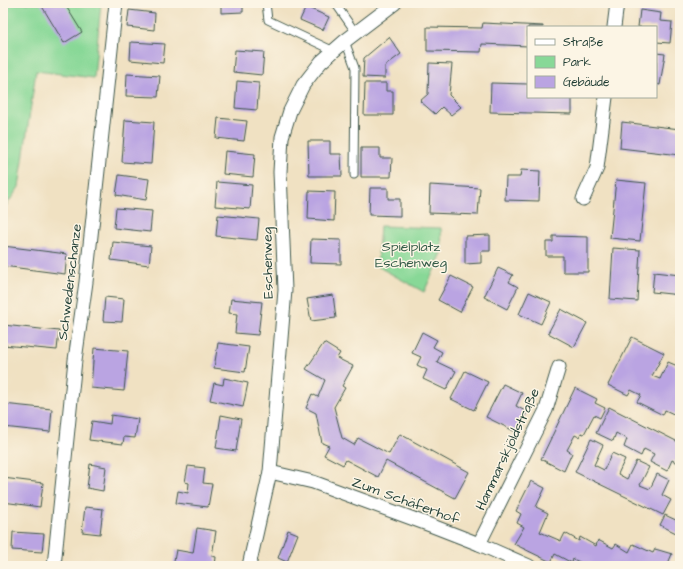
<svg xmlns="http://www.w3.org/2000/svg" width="683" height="569" viewBox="0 0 683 569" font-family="'Architects Daughter',sans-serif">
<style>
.green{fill:#88d897;stroke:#548a66}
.building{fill:#baa4e2}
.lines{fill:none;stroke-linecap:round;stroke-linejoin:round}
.service-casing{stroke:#3e5649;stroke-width:9}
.minor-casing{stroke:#3e5649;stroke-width:15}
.service{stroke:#fff;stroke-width:7}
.minor{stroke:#fff;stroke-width:13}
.labels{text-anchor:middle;stroke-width:3;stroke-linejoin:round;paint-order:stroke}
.park-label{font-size:14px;fill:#345c48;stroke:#fcf5e5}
.street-label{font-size:14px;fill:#1f3d34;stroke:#fcf5e5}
</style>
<rect width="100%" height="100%" fill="#fcf5e5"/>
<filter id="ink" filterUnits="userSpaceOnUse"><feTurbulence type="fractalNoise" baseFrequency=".025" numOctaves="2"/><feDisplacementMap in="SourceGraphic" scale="8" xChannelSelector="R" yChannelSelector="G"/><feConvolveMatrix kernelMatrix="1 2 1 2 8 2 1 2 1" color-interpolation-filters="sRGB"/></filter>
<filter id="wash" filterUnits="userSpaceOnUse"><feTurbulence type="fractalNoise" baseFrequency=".012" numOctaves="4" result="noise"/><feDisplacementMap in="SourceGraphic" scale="16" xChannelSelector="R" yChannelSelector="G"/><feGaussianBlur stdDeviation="0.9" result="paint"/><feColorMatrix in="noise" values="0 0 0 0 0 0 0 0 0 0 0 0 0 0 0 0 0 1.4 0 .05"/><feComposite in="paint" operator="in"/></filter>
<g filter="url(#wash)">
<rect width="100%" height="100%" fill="#f0e1c2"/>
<g class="green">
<path d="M3,3H101L94,78L36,71L19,187L3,210Z"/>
<path d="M380,226L441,228L442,253L424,292L377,266Z"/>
</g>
<g id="blocks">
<g class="building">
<path d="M40,3H64L82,32L64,43Z"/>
<path d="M221,3H243V12L221,13Z"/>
<path d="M306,7L329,17L323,30L300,20Z"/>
<path d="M129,10L155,13L154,30L127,27Z"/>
<path d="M640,10L661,13L660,21L672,22L670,43L656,42V27H638Z"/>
<path d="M483,23L543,26V27H528V46L482,44L481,52L427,51V27L482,28Z"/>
<path d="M389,37L401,54L385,66V78L363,77L364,58Z"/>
<path d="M131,42L165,44L163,63L130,60Z"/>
<path d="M235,50L264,52L262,75L233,72Z"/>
<path d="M656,53L665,54L660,85L656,84Z"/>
<path d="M429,63L452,64L449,95L461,107L451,115L442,107L435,114L420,101L428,94Z"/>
<path d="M127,74L160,76L158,97L126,96Z"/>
<path d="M237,81L259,83L257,110L235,108Z"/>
<path d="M365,83H386V91H393V115H364Z"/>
<path d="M491,83L528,84V97H572V114L490,112Z"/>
<path d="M218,118L247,121L244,141L216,138Z"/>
<path d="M125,120L154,122L151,164L122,162Z"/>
<path d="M622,122L680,129V155L620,148Z"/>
<path d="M308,141H330V154H341L342,176H309Z"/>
<path d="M361,148H380V158H392L391,177H361Z"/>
<path d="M225,151L255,154L253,177L223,174Z"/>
<path d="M521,170L540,171L539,201L505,200L506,177H520Z"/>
<path d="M119,175L149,179L146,200L116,195Z"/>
<path d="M616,180L646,183L640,241L610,238Z"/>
<path d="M217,182L252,185L250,209L215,206Z"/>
<path d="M430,185L480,188L478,215L429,213Z"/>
<path d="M370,188H388V199H400V216L369,215Z"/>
<path d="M309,191L335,192L334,221L308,219Z"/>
<path d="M116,208L152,211L150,232L114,228Z"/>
<path d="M218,215L259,219L257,240L216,236Z"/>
<path d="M490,235V251H481V263L465,264V236Z"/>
<path d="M553,236L588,237V272H563V256H546V242H553Z"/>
<path d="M311,239L341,240V264L310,263Z"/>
<path d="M113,242L151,246L149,265L111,260Z"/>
<path d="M3,246L67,254L65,274L3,266Z"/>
<path d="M613,248L640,250L637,301L610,299Z"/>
<path d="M498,268L513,275L509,282L518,287L507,309L484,297Z"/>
<path d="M654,272L680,275V295L652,292Z"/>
<path d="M451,276L473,287L460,312L438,300Z"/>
<path d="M529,292L551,302L541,324L519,314Z"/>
<path d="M333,295L336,318L311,321L307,299Z"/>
<path d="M105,297L124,299L122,322L103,321Z"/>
<path d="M231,299L262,302L258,335L235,333L237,314L229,313Z"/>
<path d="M561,309L587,323L574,347L548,333Z"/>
<path d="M3,325L59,331L57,350L3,345Z"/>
<path d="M422,332L437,340L433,347L442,352L437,362L456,371L446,390L423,379L427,370L417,365L421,357L412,353Z"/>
<path d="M632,337L664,353L652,376L660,379L668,362L680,367V417L665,410L663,415L637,402L641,395L631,390L628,395L608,385Z"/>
<path d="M218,343L249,347L245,372L214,368Z"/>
<path d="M324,343L340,353L337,358L353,366L342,386L345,388L334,407L342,438L354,445L358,438L389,454L400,434L469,472L455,498L386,461L378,477L346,460L343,465L324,455L329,446L322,443L316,413L306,408L312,394L318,397L325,380L306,369Z"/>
<path d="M94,348L128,351L124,391L91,388Z"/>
<path d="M465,371L488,382L474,410L451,399Z"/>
<path d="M224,378L248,383L243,407L210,400L214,383L223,385Z"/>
<path d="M503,384L522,393L516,406L527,412L516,432L486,417Z"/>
<path d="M575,388L597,399L595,403L605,408L600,418L594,415L584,434L581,433L579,437L575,435L567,450L572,453L564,471L541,459Z"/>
<path d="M3,404L52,409L50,432L3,427Z"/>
<path d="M609,407L680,443V464L672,460L667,471L650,462L654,454L644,449L641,456L624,447L627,439L616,433L613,441L596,433Z"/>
<path d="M111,415L138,419L135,438L124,437L123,444L89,440L92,421L110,424Z"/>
<path d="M221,415L241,419L236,451L216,448Z"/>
<path d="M591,439L603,445L594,465L604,470L612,453L625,459L618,474L627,479L636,461L649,467L640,485L650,489L657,474L669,480L662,495L671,500L663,515L575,472Z"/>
<path d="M90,464L106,467L103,491L87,488Z"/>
<path d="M188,466L205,468L203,483L212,484L208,507L176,503L178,491L188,493L189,483L185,482Z"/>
<path d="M3,478L43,483L40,507L3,502Z"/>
<path d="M531,481L545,488L536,507L548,513L540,532L561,541L565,533L579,541L580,537L596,546L598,540L613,548L616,544L629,552L633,544L653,553L655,549L672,554L667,566H596L590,563L588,566L573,559L572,563L555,554L551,562L514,544L524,527L517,523L521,514L516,511Z"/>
<path d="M85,507L103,509L100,534L82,532Z"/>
<path d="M665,515L680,522V535L660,525Z"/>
<path d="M197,528L216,531L212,556L216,557L215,566H173L176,550L193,553Z"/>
<path d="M288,530L298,534L287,562L278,558Z"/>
<path d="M13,532L44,534L42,552L12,550Z"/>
</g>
</g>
</g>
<g filter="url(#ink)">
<use href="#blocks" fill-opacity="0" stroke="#3e5649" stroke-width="1"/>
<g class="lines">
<defs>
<g id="service">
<path d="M266,3L268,20L334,51"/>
<path d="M335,3L356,33"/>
<path d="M345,41L355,68L354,175"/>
</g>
<g id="minor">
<path d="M614,27L617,3"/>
<path d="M583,199L597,168L606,97"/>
<path d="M270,472L313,482L430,525L479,544L529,566"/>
<path d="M479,544L546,410L559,367"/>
<path d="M54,566L75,360L86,282L116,3"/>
<path d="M249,566L270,472L285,290L280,172L282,137L290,111L303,85L321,62L345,41L395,3"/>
</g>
</defs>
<use href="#service" class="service-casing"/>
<use href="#minor" class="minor-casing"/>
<use href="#service" class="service"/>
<use href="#minor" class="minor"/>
</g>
</g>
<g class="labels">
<g class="park-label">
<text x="411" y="251">Spielplatz<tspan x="411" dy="16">Eschenweg</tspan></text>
</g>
<g class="street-label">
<text transform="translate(267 263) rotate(-91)" y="5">Eschenweg</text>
<text transform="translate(69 282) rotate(-83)" y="5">Schwedenschanze</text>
<text transform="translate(507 449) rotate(-65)" y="5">Hammarskjöldstraße</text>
<text transform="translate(406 500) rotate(20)" y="5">Zum Schäferhof</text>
</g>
</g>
<rect width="683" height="569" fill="none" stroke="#fcf5e5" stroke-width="16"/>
<rect x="527" y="26" width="130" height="72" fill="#fcf5e5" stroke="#a4ab9e"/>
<rect x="535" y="39" width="20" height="6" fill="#ffffff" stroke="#a4ab9e"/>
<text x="563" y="46" font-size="12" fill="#1f3d34">Straße</text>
<rect x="535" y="56" width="20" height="12" fill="#88d897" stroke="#a4ab9e"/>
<text x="563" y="66" font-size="12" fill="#1f3d34">Park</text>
<rect x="535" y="76" width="20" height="12" fill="#baa4e2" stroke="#a4ab9e"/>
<text x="563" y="86" font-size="12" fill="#1f3d34">Gebäude</text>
</svg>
